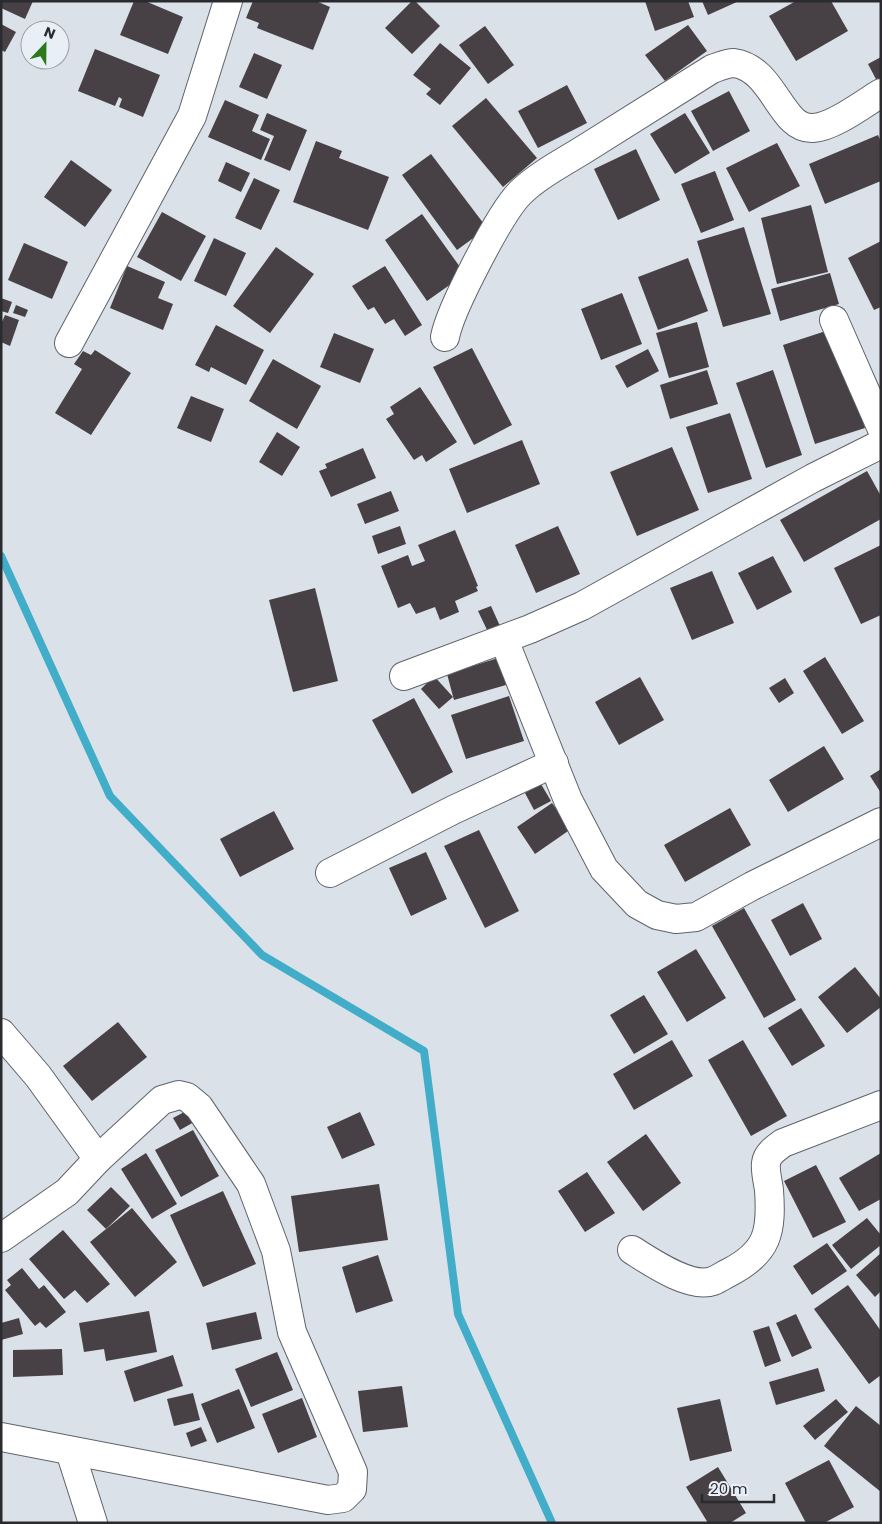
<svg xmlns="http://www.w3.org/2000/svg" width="882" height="1524" viewBox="0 0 882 1524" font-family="Poppins,sans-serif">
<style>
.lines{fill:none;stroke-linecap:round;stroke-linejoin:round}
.stream{stroke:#41adc8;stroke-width:8}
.building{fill:#474044}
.minor-casing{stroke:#5e636a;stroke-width:30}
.minor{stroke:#fff;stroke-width:28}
</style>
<rect width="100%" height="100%" fill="#dbe1e9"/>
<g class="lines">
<path class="stream" d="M1,556L110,796L262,955L424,1051L458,1314L552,1523"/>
</g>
<g class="building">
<path d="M1,1H33L25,19L1,8Z"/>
<path d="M134,1H145L183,17L168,54L120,35Z"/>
<path d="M253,1H316L330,7L313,50L257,28L259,23L246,18Z"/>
<path d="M412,1H415L440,26L412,54L385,28Z"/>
<path d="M645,1H688L694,17L655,31Z"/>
<path d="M702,1H739L708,15Z"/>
<path d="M796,1H831L848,31L796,61L769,16Z"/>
<path d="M1,24L16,32L5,52L1,50Z"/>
<path d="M688,25L707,51L665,81L645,55Z"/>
<path d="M485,26L514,65L488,84L459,45Z"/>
<path d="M440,43L471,68L440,105L426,94L431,89L413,75Z"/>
<path d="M95,49L160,75L143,117L119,107L122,99L119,97L115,106L78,91Z"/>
<path d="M254,53L282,65L267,99L239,87Z"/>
<path d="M881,57V81L878,83L868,64Z"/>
<path d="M567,85L587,123L538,148L518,111Z"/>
<path d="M729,91L750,131L713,151L691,111Z"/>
<path d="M486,98L537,158L503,187L452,126Z"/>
<path d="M225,100L259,115L252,131L270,139L261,160L208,137Z"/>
<path d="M267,113L307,130L290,171L264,160L274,136L260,130Z"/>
<path d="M685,113L710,153L675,174L650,134Z"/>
<path d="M878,135L881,142V181L825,204L809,164Z"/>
<path d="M316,141L342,151L339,158L389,177L368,230L293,202Z"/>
<path d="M777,143L800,186L749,212L726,168Z"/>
<path d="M636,149L660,200L618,220L594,169Z"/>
<path d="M431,154L487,228L457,250L402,175Z"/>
<path d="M71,160L112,190L85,227L44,197Z"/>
<path d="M226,162L250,173L241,192L218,181Z"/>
<path d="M715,171L734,220L701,233L681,184Z"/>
<path d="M254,178L280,190L261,230L235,218Z"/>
<path d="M811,205L828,272L777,284L761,218Z"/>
<path d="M162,212L206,236L181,281L137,257Z"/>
<path d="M422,214L465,274L427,301L385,240Z"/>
<path d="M744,227L771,314L723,327L697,241Z"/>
<path d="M214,238L246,253L226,296L194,281Z"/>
<path d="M881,241V307L874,310L848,258Z"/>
<path d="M24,243L68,262L52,299L8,280Z"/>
<path d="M276,247L314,274L270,333L233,306Z"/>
<path d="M688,258L708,311L658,330L638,277Z"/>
<path d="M127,266L165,282L158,298L173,304L163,330L110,308Z"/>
<path d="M385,266L422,325L405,336L394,319L385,324L374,307L368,310L352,286Z"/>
<path d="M830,273L839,304L780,321L771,289Z"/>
<path d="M622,293L642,344L601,360L581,309Z"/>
<path d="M1,298L12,302L8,313L1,311Z"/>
<path d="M16,305L28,310L25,317L13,313Z"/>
<path d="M5,315L19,320L10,346L1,342V324Z"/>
<path d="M697,322L709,367L669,378L656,333Z"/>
<path d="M216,325L264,350L246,385L211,367L209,372L195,365Z"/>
<path d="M832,329L865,428L815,444L783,345Z"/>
<path d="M334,333L374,349L360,383L320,367Z"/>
<path d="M472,348L512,425L474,445L433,367Z"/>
<path d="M648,349L659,371L627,388L615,366Z"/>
<path d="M95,350L131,373L91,435L55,413L82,369L74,364L83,351L91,355Z"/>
<path d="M273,359L321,386L297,429L249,401Z"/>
<path d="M707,370L718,404L670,419L660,385Z"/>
<path d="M773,370L802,455L766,468L736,383Z"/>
<path d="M420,387L457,442L426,462L422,455L414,460L386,419L394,414L390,407Z"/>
<path d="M191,396L224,409L211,442L177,428Z"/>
<path d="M730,413L752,479L708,493L686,427Z"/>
<path d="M277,432L300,447L282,476L259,462Z"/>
<path d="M522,440L540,484L467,513L449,469Z"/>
<path d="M672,447L699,510L637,536L610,472Z"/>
<path d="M363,448L376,478L331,497L319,471L327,468L325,464Z"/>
<path d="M867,471L881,496V519L804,562L780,520Z"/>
<path d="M391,491L399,511L365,524L357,504Z"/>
<path d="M400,526L406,544L378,554L372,536Z"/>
<path d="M558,526L580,574L536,593L515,545Z"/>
<path d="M455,530L478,586L476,587L478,591L455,601L459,612L440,620L435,607L416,614L410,603L398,608L381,566L408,555L412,566L425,561L418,545Z"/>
<path d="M881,545V615L861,624L834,568Z"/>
<path d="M773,556L792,592L757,610L738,573Z"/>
<path d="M712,571L734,623L692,640L670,588Z"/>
<path d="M315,588L338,681L293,692L269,600Z"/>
<path d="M491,606L500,626L488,632L478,611Z"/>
<path d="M825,657L864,721L842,734L803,671Z"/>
<path d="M498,658L506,685L454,700L447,674Z"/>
<path d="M434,676L453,697L439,709L421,689Z"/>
<path d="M640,677L664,720L619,745L595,702Z"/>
<path d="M785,678L794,693L779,703L769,688Z"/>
<path d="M509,696L524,741L466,759L451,715Z"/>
<path d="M414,698L453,772L412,794L372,720Z"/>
<path d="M824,746L844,779L788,812L769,780Z"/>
<path d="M881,769V793L870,776Z"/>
<path d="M541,784L551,801L534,810L525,793Z"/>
<path d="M552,803L571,829L535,854L517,827Z"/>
<path d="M730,808L751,845L685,882L664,845Z"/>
<path d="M274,811L294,849L240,877L220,839Z"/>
<path d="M479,830L519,911L485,928L444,846Z"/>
<path d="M426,852L447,899L411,916L389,868Z"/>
<path d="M803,903L822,939L790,956L771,920Z"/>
<path d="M744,908L796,1000L764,1018L712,926Z"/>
<path d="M696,949L726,998L687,1022L657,972Z"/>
<path d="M855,967L881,999V1007L847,1033L818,997Z"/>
<path d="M644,995L668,1034L634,1054L610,1015Z"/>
<path d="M801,1008L825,1046L792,1066L768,1028Z"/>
<path d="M118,1022L147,1057L92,1101L63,1066Z"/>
<path d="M672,1040L693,1076L634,1110L613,1074Z"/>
<path d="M743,1040L787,1116L751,1136L708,1060Z"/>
<path d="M188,1110L194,1122L180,1130L173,1118Z"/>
<path d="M360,1112L375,1145L342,1159L327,1127Z"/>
<path d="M193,1130L219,1176L181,1197L155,1150Z"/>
<path d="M646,1134L681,1183L643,1211L607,1162Z"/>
<path d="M146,1153L177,1204L152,1219L121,1169Z"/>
<path d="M881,1153V1199L859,1211L839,1178Z"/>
<path d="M816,1165L846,1222L813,1238L784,1181Z"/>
<path d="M587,1172L615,1213L585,1232L558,1191Z"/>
<path d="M379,1184L388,1240L299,1252L291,1196Z"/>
<path d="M111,1187L130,1206L106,1229L87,1210Z"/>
<path d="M223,1191L256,1264L203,1287L170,1215Z"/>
<path d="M132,1208L177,1262L135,1297L90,1242Z"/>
<path d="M867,1218L881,1235V1245L851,1269L832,1245Z"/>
<path d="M63,1230L110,1284L87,1303L75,1290L64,1299L29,1259Z"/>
<path d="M827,1243L847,1271L812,1295L793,1266Z"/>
<path d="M881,1253V1291L875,1297L856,1275Z"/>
<path d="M378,1255L393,1301L356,1313L342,1267Z"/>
<path d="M22,1268L39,1289L44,1285L66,1312L46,1328L40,1322L35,1326L5,1290L11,1285L7,1280Z"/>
<path d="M848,1285L881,1331V1375L869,1384L814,1309Z"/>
<path d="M149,1311L157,1352L106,1361L104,1349L84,1352L79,1323Z"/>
<path d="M256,1312L262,1339L212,1350L206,1323Z"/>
<path d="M796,1314L812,1348L792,1357L776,1323Z"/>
<path d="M19,1318L23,1334L1,1340V1323Z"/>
<path d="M769,1326L781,1361L765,1367L753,1331Z"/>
<path d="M62,1349L63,1375L13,1377V1350Z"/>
<path d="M277,1352L293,1390L251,1407L235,1369Z"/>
<path d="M173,1355L183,1386L134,1402L124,1371Z"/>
<path d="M818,1368L825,1391L776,1405L769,1382Z"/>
<path d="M402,1386L408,1427L363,1432L358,1391Z"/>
<path d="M239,1389L255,1428L217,1443L201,1404Z"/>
<path d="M193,1393L200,1420L174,1426L167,1399Z"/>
<path d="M302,1398L317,1437L278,1453L262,1414Z"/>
<path d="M720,1399L732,1451L690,1461L677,1408Z"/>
<path d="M836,1399L848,1412L815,1440L803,1426Z"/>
<path d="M856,1406L881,1426V1492L824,1446Z"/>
<path d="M201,1427L207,1441L191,1447L186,1433Z"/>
<path d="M829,1460L854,1507L824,1523H806L785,1483Z"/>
<path d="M718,1467L746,1513L730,1523H708L686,1487Z"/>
</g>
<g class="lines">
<defs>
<g id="minor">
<path d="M834,320L881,427"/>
<path d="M445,337C450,310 500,213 520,193C537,176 562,163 583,150C626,123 669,96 712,69C718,67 727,63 734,63C775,69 780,130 813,128C833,127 863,104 881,93"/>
<path d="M69,343L192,116L228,1"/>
<path d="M504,640L568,800L604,869L637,904L657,915L676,919L696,917L752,886L881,822"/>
<path d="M404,676L530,629L582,606L813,478L881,444"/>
<path d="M330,873L453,810L554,763"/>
<path d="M1,1033L38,1076L98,1159"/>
<path d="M1,1238L67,1192L98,1159L162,1100L179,1095L187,1097L199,1107L251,1184L276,1251L292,1332L353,1472L352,1489L343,1498L328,1500L1,1437"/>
<path d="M632,1250C651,1262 690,1289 713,1281C718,1279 724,1275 730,1272C768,1252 772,1232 769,1190C768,1182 765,1172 766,1163C767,1154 776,1148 783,1143L881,1105"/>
<path d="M70,1451L93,1523"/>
</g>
</defs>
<use href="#minor" class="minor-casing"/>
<use href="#minor" class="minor"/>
</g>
<rect width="882" height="1524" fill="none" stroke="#292b2e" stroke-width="5"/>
<g transform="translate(45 45) rotate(22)"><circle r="24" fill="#e9eff6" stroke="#9ca1a6"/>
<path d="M0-4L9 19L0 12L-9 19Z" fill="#2d771c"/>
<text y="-8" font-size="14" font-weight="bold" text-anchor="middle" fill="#292b2e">N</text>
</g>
<path d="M702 1494v8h72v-8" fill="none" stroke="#292b2e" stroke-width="2.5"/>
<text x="710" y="1494" font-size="15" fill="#292b2e" stroke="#e9eff6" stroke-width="4" paint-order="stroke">20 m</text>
</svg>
